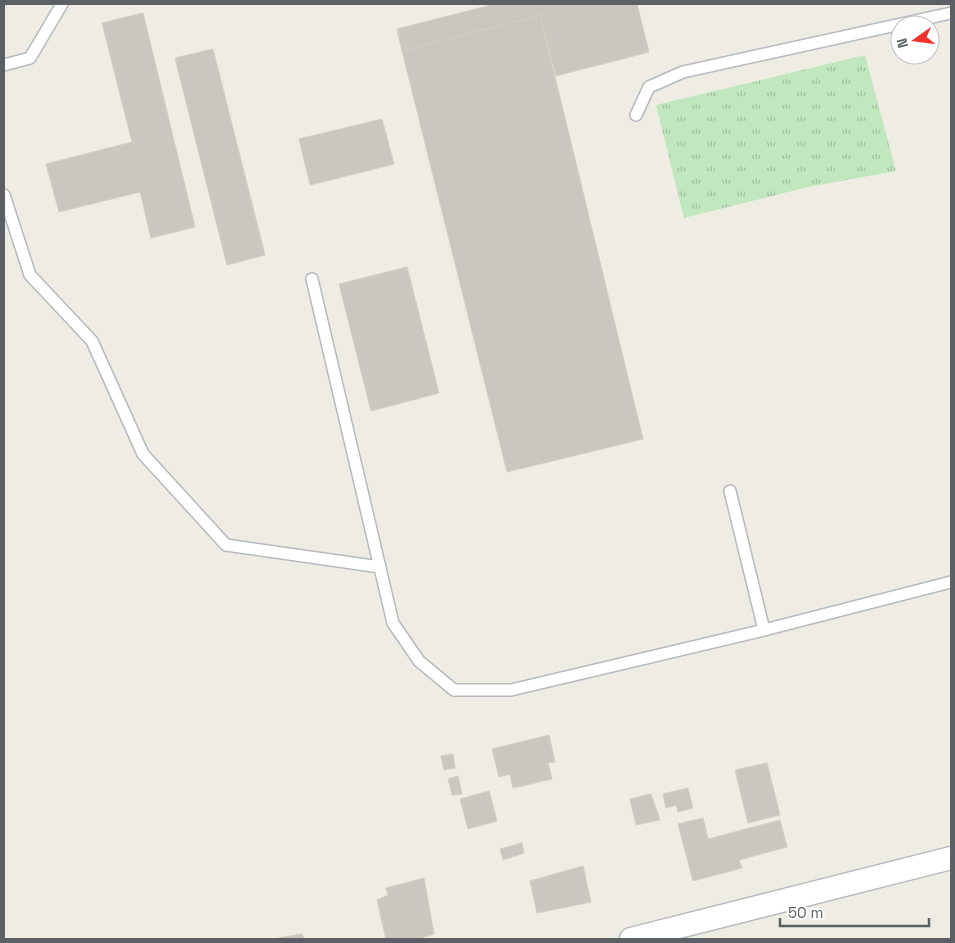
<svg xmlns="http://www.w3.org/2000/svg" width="955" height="943" viewBox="0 0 955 943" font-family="'Space Grotesk',sans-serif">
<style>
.grass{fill:url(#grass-tufts)}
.building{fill:#cac7c1;stroke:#d4cec2}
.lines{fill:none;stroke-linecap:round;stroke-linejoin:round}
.lane-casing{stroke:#b6babe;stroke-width:14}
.street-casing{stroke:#b6babe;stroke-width:25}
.lane{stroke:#fff;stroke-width:11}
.street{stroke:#fff;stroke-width:22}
</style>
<defs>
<pattern id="grass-tufts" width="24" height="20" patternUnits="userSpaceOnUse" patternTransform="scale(1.25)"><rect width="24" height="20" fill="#c1e7bf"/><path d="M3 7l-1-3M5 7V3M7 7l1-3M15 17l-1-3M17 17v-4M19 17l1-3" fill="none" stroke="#a0bf9f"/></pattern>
</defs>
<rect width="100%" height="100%" fill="#efece4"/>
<path class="grass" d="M865,55L896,171L808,187L684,218L656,105Z"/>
<g class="building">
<path d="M495,4H637L649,52L556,76L540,15L402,51L397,29Z"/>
<path d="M143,13L195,227L151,238L140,192L59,212L46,164L132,142L102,23Z"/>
<path d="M540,15L643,439L507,472L402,51Z"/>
<path d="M213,49L265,255L227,265L175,58Z"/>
<path d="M382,119L394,164L310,185L299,139Z"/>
<path d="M407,267L439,393L371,411L339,284Z"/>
<path d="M549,735L555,762L548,763L552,779L513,788L510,774L499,777L492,749Z"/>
<path d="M453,754L455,768L444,770L441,756Z"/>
<path d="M767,763L780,815L748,823L735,770Z"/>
<path d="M458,776L462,794L452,795L448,779Z"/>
<path d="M688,788L693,808L678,812L676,805L666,808L663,794Z"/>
<path d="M489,791L497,821L468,829L460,799Z"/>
<path d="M651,794L660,820L636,825L630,799Z"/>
<path d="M703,818L708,839L780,820L787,847L739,860L742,868L693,881L678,824Z"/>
<path d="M522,843L524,853L503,860L500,849Z"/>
<path d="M583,866L591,902L537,913L530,881Z"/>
<path d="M424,878L434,934L418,939H386L377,900L388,895L386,888Z"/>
<path d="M302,934L304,939H273Z"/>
</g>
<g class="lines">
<defs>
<g id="lane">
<path d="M4,65L30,58L62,4"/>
<path d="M636,115L649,87L683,72L951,13"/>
<path d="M4,195L30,275L92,341L143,454L226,545L380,567"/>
<path d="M312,279L393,623L419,661L454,690H511L764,630L951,582"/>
<path d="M730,491L764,630"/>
</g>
<path id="street" d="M631,939L951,858"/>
</defs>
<use href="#lane" class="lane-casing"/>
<use href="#street" class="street-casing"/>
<use href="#lane" class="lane"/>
<use href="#street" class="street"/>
</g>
<rect width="955" height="943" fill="none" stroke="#5c6065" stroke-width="10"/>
<g transform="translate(915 40) rotate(256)"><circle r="24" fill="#ffffff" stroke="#bebfc1"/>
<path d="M0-4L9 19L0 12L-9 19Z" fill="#ee342a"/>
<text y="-8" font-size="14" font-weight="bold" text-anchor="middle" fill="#5c6065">N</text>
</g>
<path d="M780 918v8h149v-8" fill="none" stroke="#5c6065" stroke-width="2.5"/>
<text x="788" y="918" font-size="15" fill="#5c6065" stroke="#ffffff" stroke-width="4" paint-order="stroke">50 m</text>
</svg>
